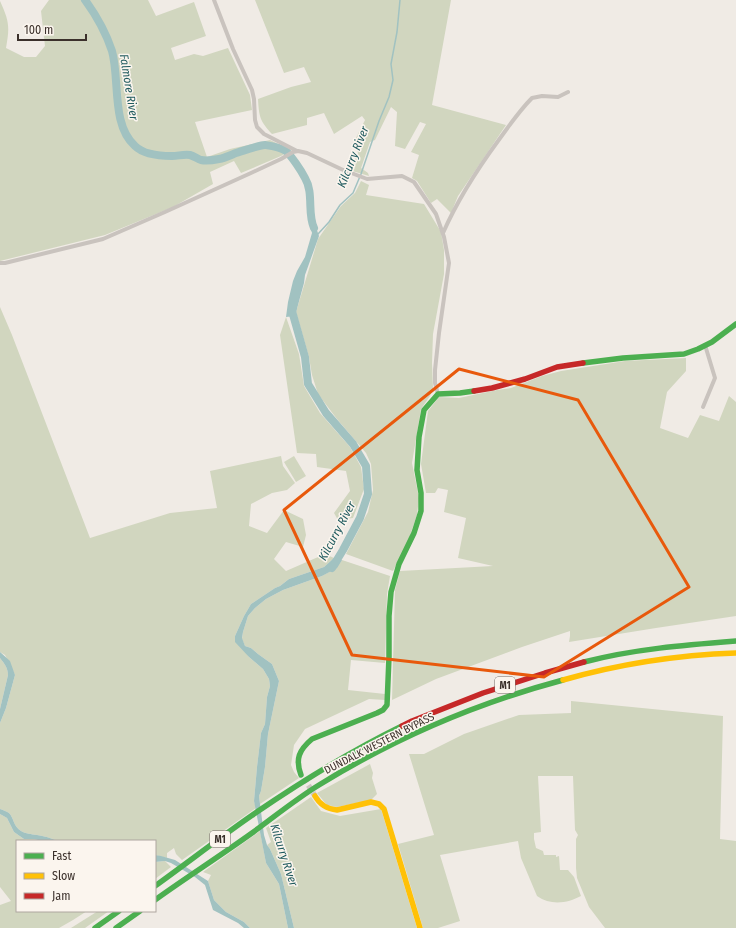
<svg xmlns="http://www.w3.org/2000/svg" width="736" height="928" viewBox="0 0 736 928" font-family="'Fira Sans Condensed',sans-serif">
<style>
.green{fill:#d1d6bf}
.water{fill:#a1c2c1}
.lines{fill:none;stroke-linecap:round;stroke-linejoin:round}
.stream{stroke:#a1c2c1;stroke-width:1.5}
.river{stroke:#a1c2c1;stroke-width:8}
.secondary-tunnel{stroke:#ccc6c0;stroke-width:5.5;stroke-dasharray:5.5 3;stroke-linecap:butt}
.street{stroke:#c9c3be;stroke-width:4}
.fast{stroke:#4caf50;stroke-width:5.5}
.slow{stroke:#ffc107;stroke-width:5.5}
.jam{stroke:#c62828;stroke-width:5.5}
.marked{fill:none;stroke:#e8590c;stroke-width:3;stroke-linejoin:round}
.labels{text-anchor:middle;stroke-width:3;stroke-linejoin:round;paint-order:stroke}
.shield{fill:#fbf5ee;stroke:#756b66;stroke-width:1}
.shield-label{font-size:10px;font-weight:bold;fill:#3b302b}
.street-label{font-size:11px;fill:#3b302b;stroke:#fbf5ee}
.water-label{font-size:12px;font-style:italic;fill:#1f5a5e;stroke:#fbf5ee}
</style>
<rect width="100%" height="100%" fill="#f0ebe5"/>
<g class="green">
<path d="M49,0H148L156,16L194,2L206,36L171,48L175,60L194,54L203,56L228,48L250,95L252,110L195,122L207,157L230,149L270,140L291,150L281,156L241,173L234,161L210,172L213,184L173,207L105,235L0,261V1C9,21 10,26 6,48L24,57H36L45,46L41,11Z"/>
<path d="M255,0H451L432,105L506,125L458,196L451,213L437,199L431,203L417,181L412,178L419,155L411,152L426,124L420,122L405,149L395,146L397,112L391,107L375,140L370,142L361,168L368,173L369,176L349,170L358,153L355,140L365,120L362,116L334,134L324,113L307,118V125L272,134C260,121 259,117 258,99L291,87L311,82L304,67L284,73Z"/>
<path d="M361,181L369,185L366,195L424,204L441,232L444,250V274L433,334L432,363L433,389L430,396L421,409L412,463L419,498L417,515L408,541L393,571L346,554L368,512L373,490L371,464L366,453L337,419L318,394L312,375L309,357L296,312L318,239L341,206L355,193Z"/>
<path d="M0,307L12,335L90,538L170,513L217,508L210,471L281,456L283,466L295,483L287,490L272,493L251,504L249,526L267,533L284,510L303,519L306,535L303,547L286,542L274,559L286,571L325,554L334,558L324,567L289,579L280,586L275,588L251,604L244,616L235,636L249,657L263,669L269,679L270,686L267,697L265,724L261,733L257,767L254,801L256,808L182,860L176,854L174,848L167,853V858L155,855V841H58C51,838 44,836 37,835C31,834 26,834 21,831C13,826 14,818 9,813C6,811 3,810 0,809V723L6,708L15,675L5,655L0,652Z"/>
<path d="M286,317L299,354L304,386L320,413L350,447L361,467L364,489L353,518L338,520L334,513L350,491L346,471L317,467L316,454L297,453L280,335Z"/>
<path d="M686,358V371L667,392L660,428L688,438L700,415L719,421L729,396L736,402V616L656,628L569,642L570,636V631L522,647L436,679L392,700L395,590L400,571L493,566L458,558L466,518L444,512L448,490L438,488L435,493H426L421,464L428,411L439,397L459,398L497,390L511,388L542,376L561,371L625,361Z"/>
<path d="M294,456L306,476L296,482L284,462Z"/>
<path d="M342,560L390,576L387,594L385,663L351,660L348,690L385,694V700L369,699L305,729L294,745L291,765L294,772L299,778L260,804L259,796L261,791L265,767L268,734L279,681L272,664L258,654L251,648L245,646L242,639L243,632L248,616L255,608L266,599L283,590L322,576L336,568Z"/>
<path d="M0,658C4,663 8,668 8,675L0,709Z"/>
<path d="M571,701L723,716L720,839L736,841V928H605L589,907L577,878L576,868V839L578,835L575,830L573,776H538L541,832L534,833V839L536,848L543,851L544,855H556V857L559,856L560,870H568L574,877L581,896C568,903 551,906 537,896L521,858L518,841L440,855L460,921L438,928H423L398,844L434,835L409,754H424L464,734L519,715L571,713Z"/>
<path d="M370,764L373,773L372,778L377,794L371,800L337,807L327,805L317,793Z"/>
<path d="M311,797L321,811L340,816L381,809L417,928H294L281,874L270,849L267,845L271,842L266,828Z"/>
<path d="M0,814L7,818L14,832L24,839H33L43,841H17V911H87L73,920L59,928H0V905L11,901L0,887Z"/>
<path d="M260,831L266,863L279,884L288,928H250L244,922L226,912L214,900L208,881L211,875L203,872Z"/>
<path d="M165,861L171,867L155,879V862Z"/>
<path d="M98,911H109L85,928H71Z"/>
</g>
<g class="water">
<path d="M313,219L319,236L305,275L304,283L295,316L286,317L288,302L293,281L297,271L305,257L312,233L309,220Z"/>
<path d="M334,558L342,560L337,568L322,576L283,590L266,599L255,608L248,616L243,632L242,638L245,646L251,648L258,654L272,664L279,681L268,734L265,767L261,791L259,796L264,835L267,845L270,849L281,874L294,928H288L279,884L266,863L254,801L257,767L261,733L265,724L267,697L270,686L269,679L263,669L249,657L235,642V636L244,616L251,604L275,588L280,586L289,579L324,567Z"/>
<path d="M0,652L10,661L15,675L6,708L0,723V709L8,675C8,668 4,663 0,658Z"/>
<path d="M0,809C3,810 6,811 9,813C14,818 13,826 21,831C26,834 31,834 37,835C44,836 51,838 58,841H43L33,839H24L14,832L7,818L0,814Z"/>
<path d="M155,855L161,856L175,860L208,881L214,900L226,912L244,922L250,928H244L238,923L213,910L205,885L195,877L171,863L165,861L155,862Z"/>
</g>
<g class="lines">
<path class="stream" d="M318,234L329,222L340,205L353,193L361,174L379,121L389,97L393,80L391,64L397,32L400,0"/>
<g class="river">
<path d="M85,0C96,15 106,33 112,51C120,79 111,125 135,146C143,154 160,156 172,156C178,156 184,154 190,155C194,156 198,159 201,160C206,161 214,160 219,159C225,158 231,155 236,153C243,151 259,145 265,145C272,146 280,147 286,151C292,157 301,170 305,178C314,193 307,213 314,228"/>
<path d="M293,307L292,311L305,357L308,384L326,413L353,444L366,466L368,494L360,518L343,550L332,568"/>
</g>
<path class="secondary-tunnel" d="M304,778L315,796"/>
<g class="street">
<path d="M214,0L233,49L252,90L254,99L255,120L257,127L264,134L297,151"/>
<path d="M443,233C458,199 476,171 498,141C509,126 519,111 532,98L542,96L558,97L568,92"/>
<path d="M0,263H5L103,239L165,212L251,173L281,159L293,152L298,151L307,153L341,169L367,179L402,176L414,182L436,214L444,237L449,263L439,333L435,370V383L438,394"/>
<path d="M703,407L715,378L705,345"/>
</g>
<g class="fast">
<path d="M583,363L623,358L684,354L698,349L712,342L736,324"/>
<path d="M584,662C634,649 685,645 736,641"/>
<path d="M301,775C295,759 299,750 312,739L377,713L383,710L387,705L389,657V616L391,592L399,564L414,533L421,511V493L417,470L419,437L424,410L438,394L460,393L474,391"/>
<path d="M155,886C187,863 218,839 251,816C299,783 349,752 402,726"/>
<path d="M155,900C187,877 220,856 252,833C274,817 296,799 319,785C395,738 477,703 563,680"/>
<path d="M95,928L119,911"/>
<path d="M116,928L140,911"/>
</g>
<g class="slow">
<path d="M563,680C619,664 678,655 736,653"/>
<path d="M315,796C320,805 327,809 337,810L371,802L379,804L384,809L420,928"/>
</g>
<g class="jam">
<path d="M474,391L492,388L525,379L557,367L583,363"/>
<path d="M402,726L412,721L483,693L545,673L584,662"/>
</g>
</g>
<path class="marked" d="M459,369L578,400L689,587L544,677L352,655L284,510Z"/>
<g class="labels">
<g class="shield">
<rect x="495" y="677" width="20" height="16" rx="3"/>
<rect x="210" y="831" width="20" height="16" rx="3"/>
</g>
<g class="shield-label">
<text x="505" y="689">M1</text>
<text x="220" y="843">M1</text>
</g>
<g class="street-label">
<text transform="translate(379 743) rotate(-27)" y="4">DUNDALK WESTERN BYPASS</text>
</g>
<g class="water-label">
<text transform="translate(129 87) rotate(81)" y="4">Falmore River</text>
<text transform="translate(353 157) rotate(-68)" y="4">Kilcurry River</text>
<text transform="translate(337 531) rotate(-62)" y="4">Kilcurry River</text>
<text transform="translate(284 855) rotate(72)" y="4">Kilcurry River</text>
</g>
</g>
<rect x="16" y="840" width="140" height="72" fill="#fbf5ee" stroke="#aea6a0"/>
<rect x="24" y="853" width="20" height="6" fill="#4caf50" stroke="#aea6a0"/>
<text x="52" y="860" font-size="12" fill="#3b302b">Fast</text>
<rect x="24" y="873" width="20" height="6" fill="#ffc107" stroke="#aea6a0"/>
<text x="52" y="880" font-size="12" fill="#3b302b">Slow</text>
<rect x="24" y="893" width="20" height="6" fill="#c62828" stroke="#aea6a0"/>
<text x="52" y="900" font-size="12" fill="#3b302b">Jam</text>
<path d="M18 34v6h68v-6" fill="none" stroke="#3b302b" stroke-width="2"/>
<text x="24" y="34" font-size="12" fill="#3b302b" stroke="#fbf5ee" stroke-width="3" paint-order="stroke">100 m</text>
</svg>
